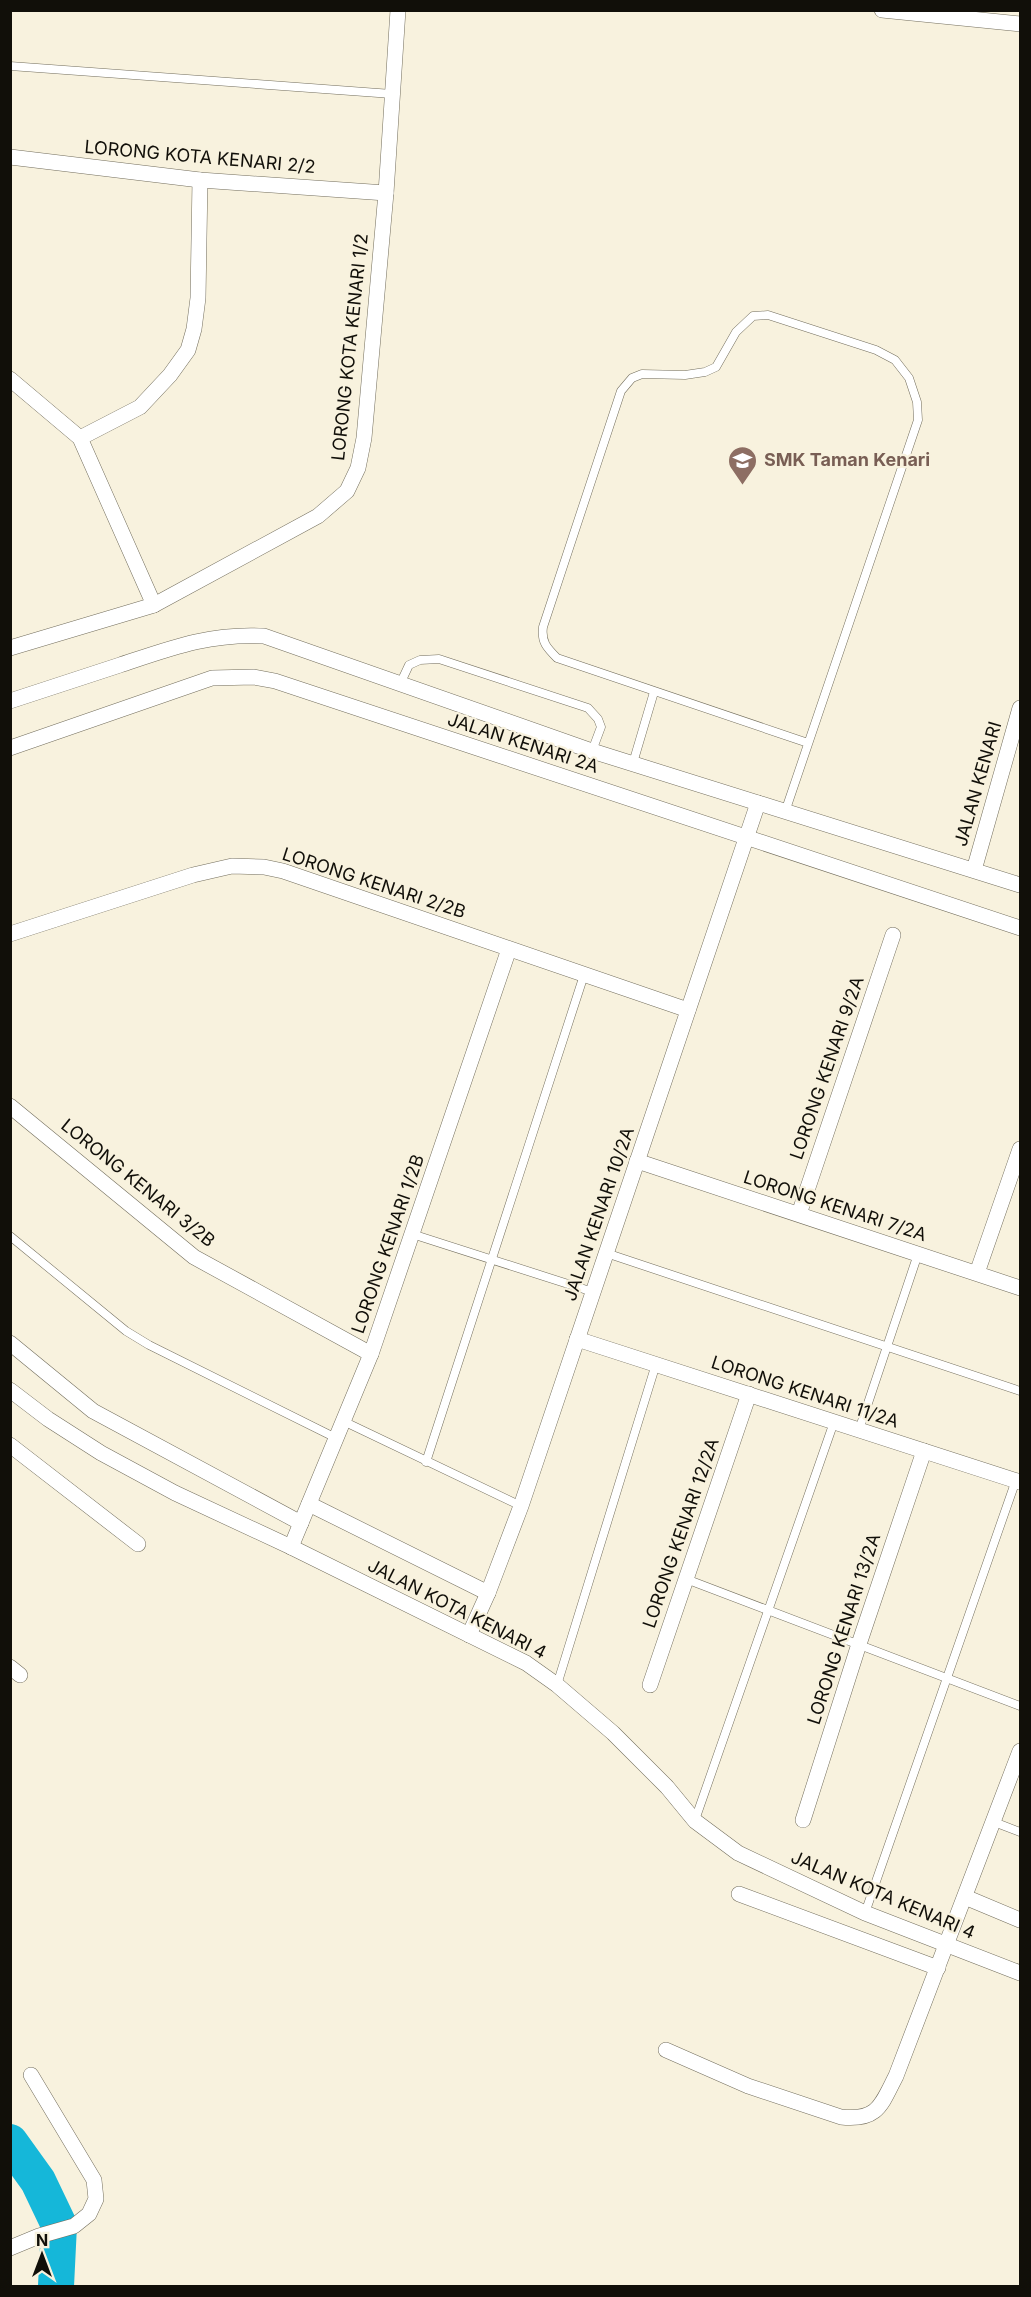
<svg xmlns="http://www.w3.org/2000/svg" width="1031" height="2297" viewBox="0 0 1031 2297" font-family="Inter,sans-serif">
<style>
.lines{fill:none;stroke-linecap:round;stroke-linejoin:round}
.river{stroke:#15b7d9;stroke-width:36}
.lane-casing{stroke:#736e5d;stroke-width:9}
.street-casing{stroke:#736e5d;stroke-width:16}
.lane{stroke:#fff;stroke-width:8}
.street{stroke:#fff;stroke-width:15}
.labels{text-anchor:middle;stroke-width:4.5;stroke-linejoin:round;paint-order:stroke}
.street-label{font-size:18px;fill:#110f09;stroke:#f8f2de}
.education-label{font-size:18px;font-weight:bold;fill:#785e54;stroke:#f8f2de;text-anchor:start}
</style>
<rect width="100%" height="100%" fill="#f8f2de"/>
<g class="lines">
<path class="river" d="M10,2142L38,2181L59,2225L56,2286"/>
<defs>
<g id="lane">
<path d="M10,66L392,94"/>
<path d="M401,682L409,665L420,660L439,659L588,708L598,719L601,727L592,751"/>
<path d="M633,763L654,692"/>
<path d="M785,812L918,420L917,402L909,378L895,360L876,350L768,315L753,316L736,332L716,367L705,372L685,375L642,374L632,378L621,391L543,627C541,642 547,648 557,658L808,743"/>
<path d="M412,1234L593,1292"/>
<path d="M10,1236L126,1331L149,1345L336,1438"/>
<path d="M606,1253L1020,1391"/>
<path d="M343,1421L521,1506"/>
<path d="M859,1430L918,1254"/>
<path d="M426,1462L584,975"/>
<path d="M686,1579L1020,1706"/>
<path d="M557,1685L656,1364"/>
<path d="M695,1820L834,1422"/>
<path d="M994,1822L1020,1832"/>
<path d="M865,1913L1016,1480"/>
</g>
<g id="street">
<path d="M882,10L1020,24"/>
<path d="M10,157L200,180L386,193"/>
<path d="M10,379L80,438L154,605"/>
<path d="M80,438L140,407L170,375L188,350L194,329L198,298L200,180"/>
<path d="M10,648L154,605L318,516L347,491L358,468L364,438L386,193L398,10"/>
<path d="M10,701C47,689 84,677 120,665C171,648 210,633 264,636L592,751L1020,885"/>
<path d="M10,748L212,678L254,677L275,681L1020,928"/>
<path d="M974,870L1020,708"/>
<path d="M10,934L193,875L232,866L264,867L283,871L688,1010"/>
<path d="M10,1106L194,1257L371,1354"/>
<path d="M637,1161L1020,1288"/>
<path d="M799,1214L893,935"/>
<path d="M977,1273L1020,1149"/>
<path d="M577,1339L1020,1482"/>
<path d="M10,1343L93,1411L301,1523"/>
<path d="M10,1390L48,1419L101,1453L175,1493L291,1547L526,1663L557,1685L613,1733L667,1787L695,1821L738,1853L865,1913L1020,1973"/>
<path d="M10,1445L138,1544"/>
<path d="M309,1504L488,1593"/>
<path d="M291,1547L371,1354L509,949"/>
<path d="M469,1635L488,1593L521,1506L758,803"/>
<path d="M10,1667L20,1675"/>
<path d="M650,1685L749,1394"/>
<path d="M803,1820L859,1644L924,1451"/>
<path d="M739,1894L938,1968"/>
<path d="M965,1897L1020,1920"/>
<path d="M666,2050L748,2086L841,2117C878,2121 881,2105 896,2076L1020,1751"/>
<path d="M10,2248L39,2236L74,2226L89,2214L96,2199L94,2180L31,2075"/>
</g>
</defs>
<use href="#lane" class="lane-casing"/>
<use href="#street" class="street-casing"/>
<use href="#lane" class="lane"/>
<use href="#street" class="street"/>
</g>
<defs>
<symbol id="school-pin" viewBox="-11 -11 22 30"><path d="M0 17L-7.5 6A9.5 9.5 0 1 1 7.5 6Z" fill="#8d6e63" stroke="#f8f2de"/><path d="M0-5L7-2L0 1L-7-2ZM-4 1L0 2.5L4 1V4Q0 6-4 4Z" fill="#fff"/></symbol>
</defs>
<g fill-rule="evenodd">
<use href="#school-pin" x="726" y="444" width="33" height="45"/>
</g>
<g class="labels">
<g class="street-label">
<text transform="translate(200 157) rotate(5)" y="6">LORONG KOTA KENARI 2/2</text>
<text transform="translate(350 347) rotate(-84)" y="6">LORONG KOTA KENARI 1/2</text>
<text transform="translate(523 743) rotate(18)" y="6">JALAN KENARI 2A</text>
<text transform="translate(978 784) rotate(-74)" y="6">JALAN KENARI</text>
<text transform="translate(374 883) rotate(18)" y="6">LORONG KENARI 2/2B</text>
<text transform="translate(827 1068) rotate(-71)" y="6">LORONG KENARI 9/2A</text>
<text transform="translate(138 1183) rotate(39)" y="6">LORONG KENARI 3/2B</text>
<text transform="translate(835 1206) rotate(18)" y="6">LORONG KENARI 7/2A</text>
<text transform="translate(599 1214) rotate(-71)" y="6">JALAN KENARI 10/2A</text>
<text transform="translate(388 1244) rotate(-71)" y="6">LORONG KENARI 1/2B</text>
<text transform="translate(805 1392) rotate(18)" y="6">LORONG KENARI 11/2A</text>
<text transform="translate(681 1533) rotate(-71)" y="6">LORONG KENARI 12/2A</text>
<text transform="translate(457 1609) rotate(27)" y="6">JALAN KOTA KENARI 4</text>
<text transform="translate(844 1629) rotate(-72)" y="6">LORONG KENARI 13/2A</text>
<text transform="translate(883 1895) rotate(23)" y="6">JALAN KOTA KENARI 4</text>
</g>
<g class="education-label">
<text x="764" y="466">SMK Taman Kenari</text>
</g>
</g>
<rect width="1031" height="2297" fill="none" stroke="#110f09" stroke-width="24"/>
<g transform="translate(42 2255)" stroke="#f8f2de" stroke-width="4.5" paint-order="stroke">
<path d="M0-4.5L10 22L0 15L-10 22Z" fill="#110f09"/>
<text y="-9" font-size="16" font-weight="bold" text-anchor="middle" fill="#110f09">N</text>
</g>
</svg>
